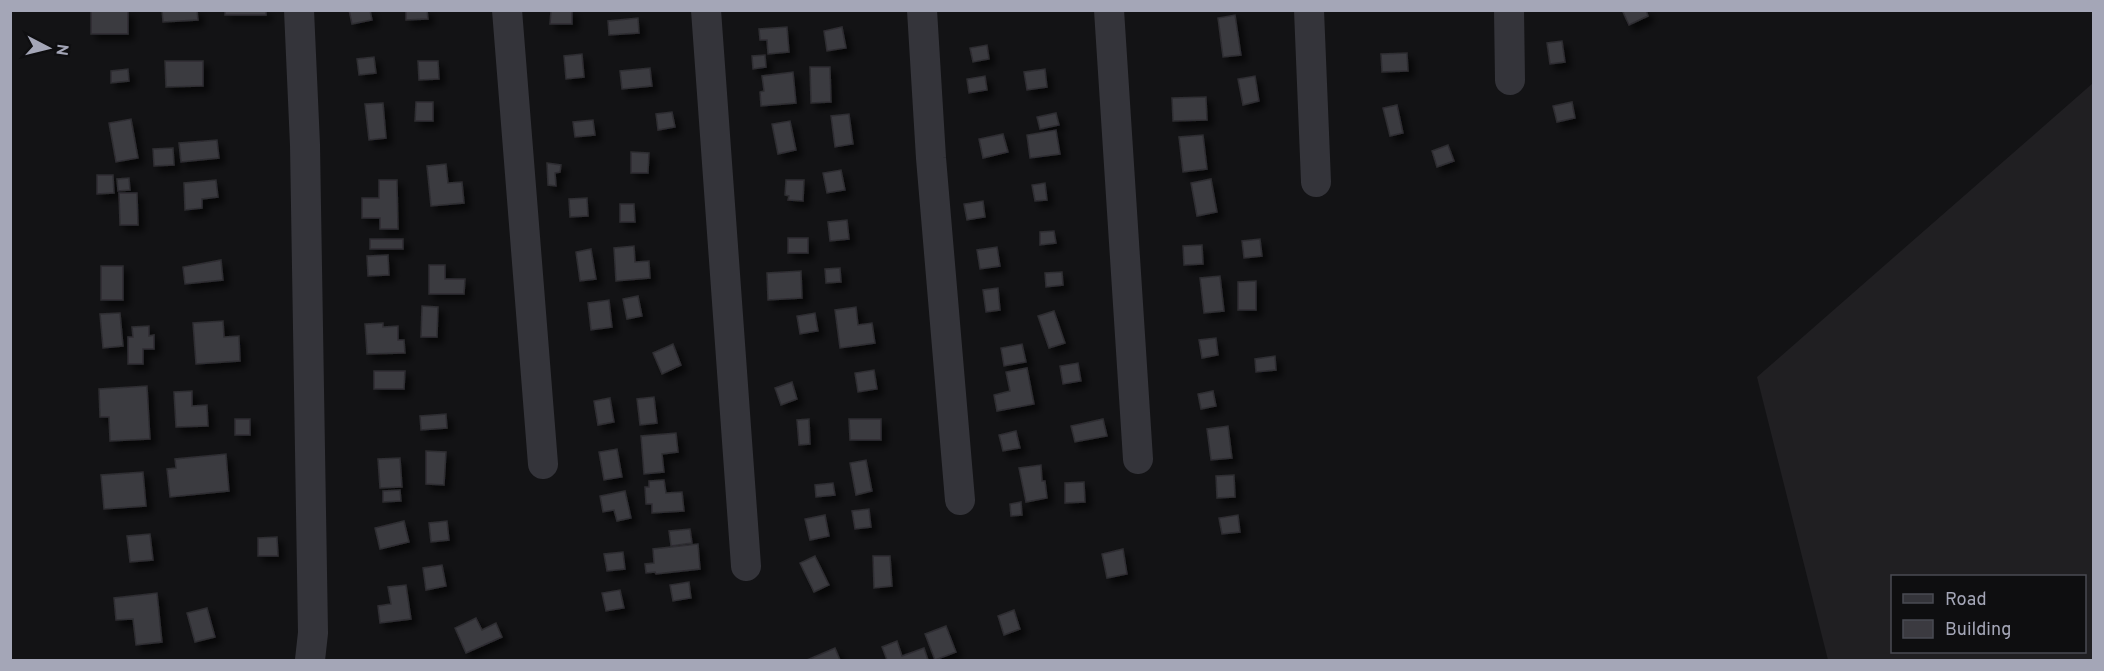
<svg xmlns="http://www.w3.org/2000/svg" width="2104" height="671" viewBox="0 0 2104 671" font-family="Overpass,sans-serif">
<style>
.built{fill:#201f22;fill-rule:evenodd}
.building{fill:#3b3a40;stroke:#2e2d31;stroke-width:1.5;filter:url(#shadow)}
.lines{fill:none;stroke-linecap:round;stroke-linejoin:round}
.minor{stroke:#34343a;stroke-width:30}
</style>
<defs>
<filter id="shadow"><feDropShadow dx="5.5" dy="5.5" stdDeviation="3" flood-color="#0009"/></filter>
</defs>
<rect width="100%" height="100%" fill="#131315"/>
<path class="built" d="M2093,83V660H1828L1757,377ZM1892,576H2084V652H1892Z"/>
<g class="building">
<path d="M162,10H197L198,20L163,22Z"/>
<rect x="225" y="10" width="41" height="5"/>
<path d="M349,10H370L372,20L352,24Z"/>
<path d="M406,10H427L428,19L406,20Z"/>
<path d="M551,10H572V24H550Z"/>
<path d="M1622,10H1646L1648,16L1629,25Z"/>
<rect x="91" y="11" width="37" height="23"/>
<path d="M1235,15L1241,55L1223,57L1218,18Z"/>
<path d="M638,18L639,33L609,35L608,21Z"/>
<path d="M787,27L789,52L768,54L767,40H760L759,29Z"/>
<path d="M842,27L846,48L827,51L824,31Z"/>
<path d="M1562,41L1565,62L1550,64L1547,43Z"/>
<path d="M987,45L989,59L973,62L970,48Z"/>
<path d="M1407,53L1408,71L1382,72L1381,54Z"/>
<path d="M582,54L584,77L566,79L564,56Z"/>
<path d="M765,55L766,67L753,69L752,56Z"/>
<path d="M374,57L376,73L359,75L357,59Z"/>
<path d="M165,61H203V86L166,87Z"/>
<path d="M418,61H438L439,79L419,80Z"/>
<path d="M810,67H830L831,102L811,103Z"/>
<path d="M650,68L652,86L622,89L620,71Z"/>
<path d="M128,69L129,81L111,83V71Z"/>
<path d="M1045,69L1047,87L1027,90L1024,72Z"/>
<path d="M793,72L796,103L761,106L760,92L764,91L762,76Z"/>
<path d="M985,76L987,90L969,93L967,79Z"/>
<path d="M1255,76L1259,101L1243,105L1238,79Z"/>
<path d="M1206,97L1207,120L1173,121L1172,98Z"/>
<path d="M416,102H433V121H415Z"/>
<path d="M1572,102L1575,118L1557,122L1553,106Z"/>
<path d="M383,103L386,138L369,140L365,104Z"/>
<path d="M1397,105L1403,133L1390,136L1383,108Z"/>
<path d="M672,112L675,127L658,130L656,114Z"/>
<path d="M1056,113L1059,125L1040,129L1037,117Z"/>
<path d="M849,114L853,144L835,147L831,116Z"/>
<path d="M131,119L138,158L116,162L109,123Z"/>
<path d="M593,120L595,135L575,137L573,122Z"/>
<path d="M790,121L796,150L778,154L772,124Z"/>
<path d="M1056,130L1060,154L1030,158L1027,135Z"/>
<path d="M1003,134L1008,152L983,158L979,139Z"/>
<path d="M1203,135L1207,169L1183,172L1179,137Z"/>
<path d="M217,140L219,158L181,162L179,143Z"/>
<path d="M1448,145L1454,161L1437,167L1432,151Z"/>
<path d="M173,148L174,165L154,166L153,149Z"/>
<path d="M631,152L649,153L648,173H631Z"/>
<path d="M547,163L561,165L560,172L555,173L556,186L548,185Z"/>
<path d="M446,164L448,183L462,182L464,203L431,206L427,166Z"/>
<path d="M841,170L845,190L827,193L823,173Z"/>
<path d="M97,175H113L114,193L97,194Z"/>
<path d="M129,178L130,190L118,191L117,179Z"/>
<path d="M1211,179L1217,212L1197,216L1191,183Z"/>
<path d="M216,180L218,197L202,199V208L185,210L184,183Z"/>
<path d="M379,180H397L398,229H380V218H362V198H379Z"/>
<path d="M786,180H804L803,201L788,200L789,196L785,195Z"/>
<path d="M1045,183L1047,200L1035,201L1032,185Z"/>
<path d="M119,193H137L138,225H120Z"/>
<path d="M587,198L588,216L570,217L569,199Z"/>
<path d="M983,201L985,217L967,220L964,204Z"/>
<path d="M620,204H634L635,222H620Z"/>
<path d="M847,220L849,239L830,241L828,222Z"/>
<path d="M1054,231L1056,243L1040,245V232Z"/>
<rect x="788" y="238" width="20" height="15"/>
<rect x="370" y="239" width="33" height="10"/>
<path d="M1260,239L1262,256L1244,258L1242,241Z"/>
<path d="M1202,245L1203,264L1184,265L1183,246Z"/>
<path d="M634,246L635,262L649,261L650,278L616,281L614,248Z"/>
<path d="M997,247L1000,266L980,269L977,250Z"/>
<path d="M591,249L596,279L580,281L576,252Z"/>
<path d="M388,255L389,275L368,276L367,256Z"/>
<path d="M221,260L223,280L185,284L183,267Z"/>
<path d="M429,265H445V279H465L464,294H429Z"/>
<rect x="101" y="266" width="22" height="34"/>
<path d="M840,268L841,282L826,283L825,269Z"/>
<path d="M801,271L802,298L768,300L767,273Z"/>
<path d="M1062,272L1063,285L1046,287L1045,273Z"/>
<path d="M1220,276L1224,311L1204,313L1200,278Z"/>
<path d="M1256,281V310H1238V282Z"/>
<path d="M998,288L1000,310L986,312L983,290Z"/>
<path d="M638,296L642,316L627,319L623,299Z"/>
<path d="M609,300L612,327L591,330L588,303Z"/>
<path d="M422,306L438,307L437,337H421Z"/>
<path d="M856,307L858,325L872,323L875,343L840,348L835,310Z"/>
<path d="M1054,311L1065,343L1049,348L1038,316Z"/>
<path d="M120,313L123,346L103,348L100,314Z"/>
<path d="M815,313L818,331L800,334L797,316Z"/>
<path d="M223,321L224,337L239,336L240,361L196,364L193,323Z"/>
<path d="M383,323V327L398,326V340H404L405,353L367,354L365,324Z"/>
<path d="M149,326V336L154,335V349H143V364H128V337H133L132,327Z"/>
<path d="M1216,338L1218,355L1202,358L1199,340Z"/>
<path d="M673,344L681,365L662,374L653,353Z"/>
<path d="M1022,344L1026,362L1004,366L1001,348Z"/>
<path d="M1275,356L1276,370L1256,372L1255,359Z"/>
<path d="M1078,363L1081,381L1063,384L1060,366Z"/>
<path d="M1027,368L1034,404L997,411L994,395L1010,391L1006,372Z"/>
<path d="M874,370L877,389L858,392L855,373Z"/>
<path d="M374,371H405L404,389H374Z"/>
<path d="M792,382L797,399L781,405L775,388Z"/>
<path d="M147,386L150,439L110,441L109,417H100L99,389Z"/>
<path d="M192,391V406L207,405L208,426L176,427L174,392Z"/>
<path d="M1213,391L1216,406L1201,409L1198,394Z"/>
<path d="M654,397L657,423L640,425L637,399Z"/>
<path d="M610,398L614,422L598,425L594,401Z"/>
<path d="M446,414L447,428L421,430L420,416Z"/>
<rect x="235" y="419" width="15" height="16"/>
<path d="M809,419L810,444L799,445L797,420Z"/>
<path d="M849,419H881V440H850Z"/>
<path d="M1103,419L1107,436L1075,442L1071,426Z"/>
<path d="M1228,426L1232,458L1211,460L1207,429Z"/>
<path d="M1016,431L1020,448L1003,451L999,435Z"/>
<path d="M676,433L678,452L662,454L664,472L644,474L641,436Z"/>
<path d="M617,449L622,477L604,480L599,452Z"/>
<path d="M426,451L446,452L444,485L426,484Z"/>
<path d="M226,454L229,491L170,497L167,469L176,468L175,459Z"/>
<path d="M400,458L402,487L380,488L378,459Z"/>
<path d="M866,460L872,491L856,495L850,463Z"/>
<path d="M1041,465L1042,481H1045L1047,498L1026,502L1019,468Z"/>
<path d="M143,472L146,506L104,509L101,475Z"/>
<path d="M1234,475L1235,497L1217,498L1216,476Z"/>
<path d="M664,480L666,493L682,492L684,511L652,513V504H646L645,487H649V481Z"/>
<path d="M1084,482L1085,502L1065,503V483Z"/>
<path d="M833,483L835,495L816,497L815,485Z"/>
<path d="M400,490L401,501L383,502V491Z"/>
<path d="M625,491L631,518L617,521L614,510L603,512L600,496Z"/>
<path d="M1021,502L1022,515L1011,516L1010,504Z"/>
<path d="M869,509L871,527L855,529L852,511Z"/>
<path d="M825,515L829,536L810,540L805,519Z"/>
<path d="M1238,515L1240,532L1222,534L1219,518Z"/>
<path d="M404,521L409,542L380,549L375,528Z"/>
<path d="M447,521L449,540L431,542L429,523Z"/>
<path d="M690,529L692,543L671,546L669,531Z"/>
<path d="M150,534L153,560L130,562L127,536Z"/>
<path d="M277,537L278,556H258V538Z"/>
<path d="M698,544L700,569L656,574L655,572L646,573L645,564L654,563L653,549Z"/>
<path d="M1123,549L1127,574L1107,578L1102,554Z"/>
<path d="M623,552L625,569L607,571L604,554Z"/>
<path d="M815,556L829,585L814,592L800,563Z"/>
<path d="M873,556H890L892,586L874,588Z"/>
<path d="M442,565L446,586L426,590L423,568Z"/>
<path d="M689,582L691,598L673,601L670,585Z"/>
<path d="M406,585L411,619L380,623L378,606L391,604L388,587Z"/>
<path d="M620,590L624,608L606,611L602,593Z"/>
<path d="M157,593L162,642L136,645L133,619L116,620L114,598Z"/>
<path d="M207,608L215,637L195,642L187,613Z"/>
<path d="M1014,610L1020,629L1004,635L998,616Z"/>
<path d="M476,618L482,630L496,623L502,637L466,653L455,628Z"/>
<path d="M946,626L956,652L935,660L925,634Z"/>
<path d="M897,641L902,656L924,648L928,660H887L882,647Z"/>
<path d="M835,648L840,660H807Z"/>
</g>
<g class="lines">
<g class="minor">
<path d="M299,10L305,145L313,633L310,660"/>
<path d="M507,10L543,464"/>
<path d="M706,10L746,566"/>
<path d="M922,10L931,158L960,500"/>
<path d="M1109,10L1138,459"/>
<path d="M1309,10L1316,182"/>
<path d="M1509,10L1510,80"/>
</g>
</g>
<rect width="2104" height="671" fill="none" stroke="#a4a6b7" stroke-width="24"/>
<rect x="1891" y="575" width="195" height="78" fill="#0e0e10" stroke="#4a4b53" stroke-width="1.5"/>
<rect x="1903" y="594" width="30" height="9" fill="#34343a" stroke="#4a4b53" stroke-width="1.5"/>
<text x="1945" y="605" font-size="18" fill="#a4a6b7">Road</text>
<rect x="1903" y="620" width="30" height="18" fill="#3b3a40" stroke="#4a4b53" stroke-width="1.5"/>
<text x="1945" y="635" font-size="18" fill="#a4a6b7">Building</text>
<g transform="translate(48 48) rotate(97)" stroke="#0e0e10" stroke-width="4.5" paint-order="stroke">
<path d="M0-4.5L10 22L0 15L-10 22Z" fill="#a4a6b7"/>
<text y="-9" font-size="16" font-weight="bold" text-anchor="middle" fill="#a4a6b7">N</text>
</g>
</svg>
